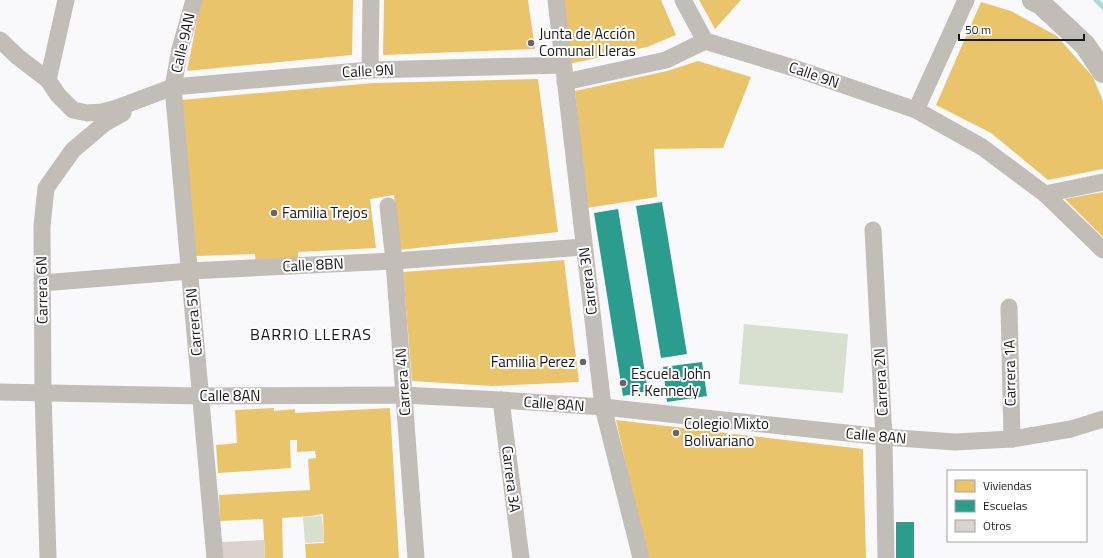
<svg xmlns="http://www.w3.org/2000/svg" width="1103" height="558" viewBox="0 0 1103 558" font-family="'Titillium Web',sans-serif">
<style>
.green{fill:#d7e0cf}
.homes{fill:#e9c46a}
.schools{fill:#2a9d8f}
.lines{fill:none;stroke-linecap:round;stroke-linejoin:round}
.stream{stroke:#aad9dc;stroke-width:5}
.building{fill:#dad2cc}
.street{stroke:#c2bdb6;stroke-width:17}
.secondary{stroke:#c1bcb5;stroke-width:22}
.poi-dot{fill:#66666a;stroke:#fff;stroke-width:1.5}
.labels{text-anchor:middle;stroke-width:4;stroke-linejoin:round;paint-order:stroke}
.poi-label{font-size:15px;fill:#17171b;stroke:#fff;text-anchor:start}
.street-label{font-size:15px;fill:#17171b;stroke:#fff}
.neighbourhood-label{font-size:16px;letter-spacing:1px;fill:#17171b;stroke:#fff}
</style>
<rect width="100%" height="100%" fill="#f9f9fc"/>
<g class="green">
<path d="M744,324L848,334L843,393L739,384Z"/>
<path d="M322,516L324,542L305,543L303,517Z"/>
</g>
<g class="homes">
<path d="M201,0H353L352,55L187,71Z"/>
<path d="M384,0H528L535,49L383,55Z"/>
<path d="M563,0H661L676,35L647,47L569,64Z"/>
<path d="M699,0H741L715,29Z"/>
<path d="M981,2L1011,11L1057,36L1093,77L1103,101V169L1048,180L991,133L936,105Z"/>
<path d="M698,61L751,77L723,148L654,149L657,197L587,208L575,91L667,71Z"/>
<path d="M538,79L558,232L399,250L394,195L370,199L376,248L298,252V265L256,268L255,254L195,256L181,100L373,83Z"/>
<path d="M1103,192V237L1065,199Z"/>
<path d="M564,260L579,382L492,386L412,381L403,272Z"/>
<path d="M274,408V411L295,409V413L390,408L399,558H306L305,544L324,543L323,514L311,516L282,518L283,558H265L263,519L220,521L219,495L310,490L308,459L316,458L315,451L297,452V440H290L291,468L218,473L216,445L237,443L235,410Z"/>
<path d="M616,420L863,449L866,558H647Z"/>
</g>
<g class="schools">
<path d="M662,202L687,354L661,358L636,206Z"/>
<path d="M618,209L648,391L623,396L594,213Z"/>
<path d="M702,362L707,396L667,402L663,367Z"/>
<rect x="896" y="522" width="18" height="36"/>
</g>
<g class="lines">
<path class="stream" d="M1096,0L1103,7"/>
</g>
<path class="building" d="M264,540L265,558H223L222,542Z"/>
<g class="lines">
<g class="street">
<path d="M66,0L48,80L58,95L73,110L87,113L102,112L117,108L173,87L370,70L563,65"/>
<path d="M194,0L180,49L173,87L215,558"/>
<path d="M556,0L603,407L641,558"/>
<path d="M683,0L705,41"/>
<path d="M0,40L18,57L48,80"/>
<path d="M370,70L371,0"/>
<path d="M565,82L666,60L705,41L794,68L916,110L982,147L1045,194L1103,250"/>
<path d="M916,110L966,0"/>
<path d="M1045,194L1103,182"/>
<path d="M388,206L394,261L416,558"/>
<path d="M873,230L884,437L886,558"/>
<path d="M42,283L190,271L394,261L584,247"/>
<path d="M1009,307L1012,439"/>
<path d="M0,392L201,396L403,395L501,400L603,407L884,437L955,442L1012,439L1071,429L1103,419"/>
<path d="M501,400L521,558"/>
<path d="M48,558L43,393L42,226L46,188L73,150L105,123L123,113"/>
</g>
<path class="secondary" d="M1033,0L1041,4L1085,45L1103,72"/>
</g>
<g class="poi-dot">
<circle cx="531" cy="43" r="4"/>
<circle cx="274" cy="213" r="4"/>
<circle cx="583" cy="362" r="4"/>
<circle cx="623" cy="383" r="4"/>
<circle cx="676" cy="433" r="4"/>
</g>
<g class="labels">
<g class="poi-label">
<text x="539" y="39">Junta de Acción<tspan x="539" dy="17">Comunal Lleras</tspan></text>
<text x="282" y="218">Familia Trejos</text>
<text x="575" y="367" text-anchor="end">Familia Perez</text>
<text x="631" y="379">Escuela John<tspan x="631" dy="17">F. Kennedy</tspan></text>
<text x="684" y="429">Colegio Mixto<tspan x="684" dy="17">Bolivariano</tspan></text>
</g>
<g class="street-label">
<text transform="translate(183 43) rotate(-77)" y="5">Calle 9AN</text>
<text transform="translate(368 71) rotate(-3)" y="5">Calle 9N</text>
<text transform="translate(814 75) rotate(19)" y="5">Calle 9N</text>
<text transform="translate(313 265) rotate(-3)" y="5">Calle 8BN</text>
<text transform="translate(588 281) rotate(-97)" y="5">Carrera 3N</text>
<text transform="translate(42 290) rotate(-91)" y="5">Carrera 6N</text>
<text transform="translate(194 322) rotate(-95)" y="5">Carrera 5N</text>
<text transform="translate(1010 373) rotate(-91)" y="5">Carrera 1A</text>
<text transform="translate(403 382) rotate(-94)" y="5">Carrera 4N</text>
<text transform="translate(881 382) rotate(-93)" y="5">Carrera 2N</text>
<text x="230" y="401">Calle 8AN</text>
<text transform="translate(554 404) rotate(4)" y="5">Calle 8AN</text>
<text transform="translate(876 436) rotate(5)" y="5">Calle 8AN</text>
<text transform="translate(511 479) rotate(83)" y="5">Carrera 3A</text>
</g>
<g class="neighbourhood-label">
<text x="311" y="340">BARRIO LLERAS</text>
</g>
</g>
<rect x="947" y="470" width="140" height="72" fill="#ffffff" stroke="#a2a2a4"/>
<rect x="955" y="480" width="20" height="12" fill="#e9c46a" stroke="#a2a2a4"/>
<text x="983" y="490" font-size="12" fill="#17171b">Viviendas</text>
<rect x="955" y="500" width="20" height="12" fill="#2a9d8f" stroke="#a2a2a4"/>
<text x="983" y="510" font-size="12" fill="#17171b">Escuelas</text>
<rect x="955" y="520" width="20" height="12" fill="#dad2cc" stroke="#a2a2a4"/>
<text x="983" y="530" font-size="12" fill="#17171b">Otros</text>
<path d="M959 34v6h125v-6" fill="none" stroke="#17171b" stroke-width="2"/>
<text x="965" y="34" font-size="12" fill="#17171b" stroke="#ffffff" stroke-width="3" paint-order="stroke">50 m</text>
</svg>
